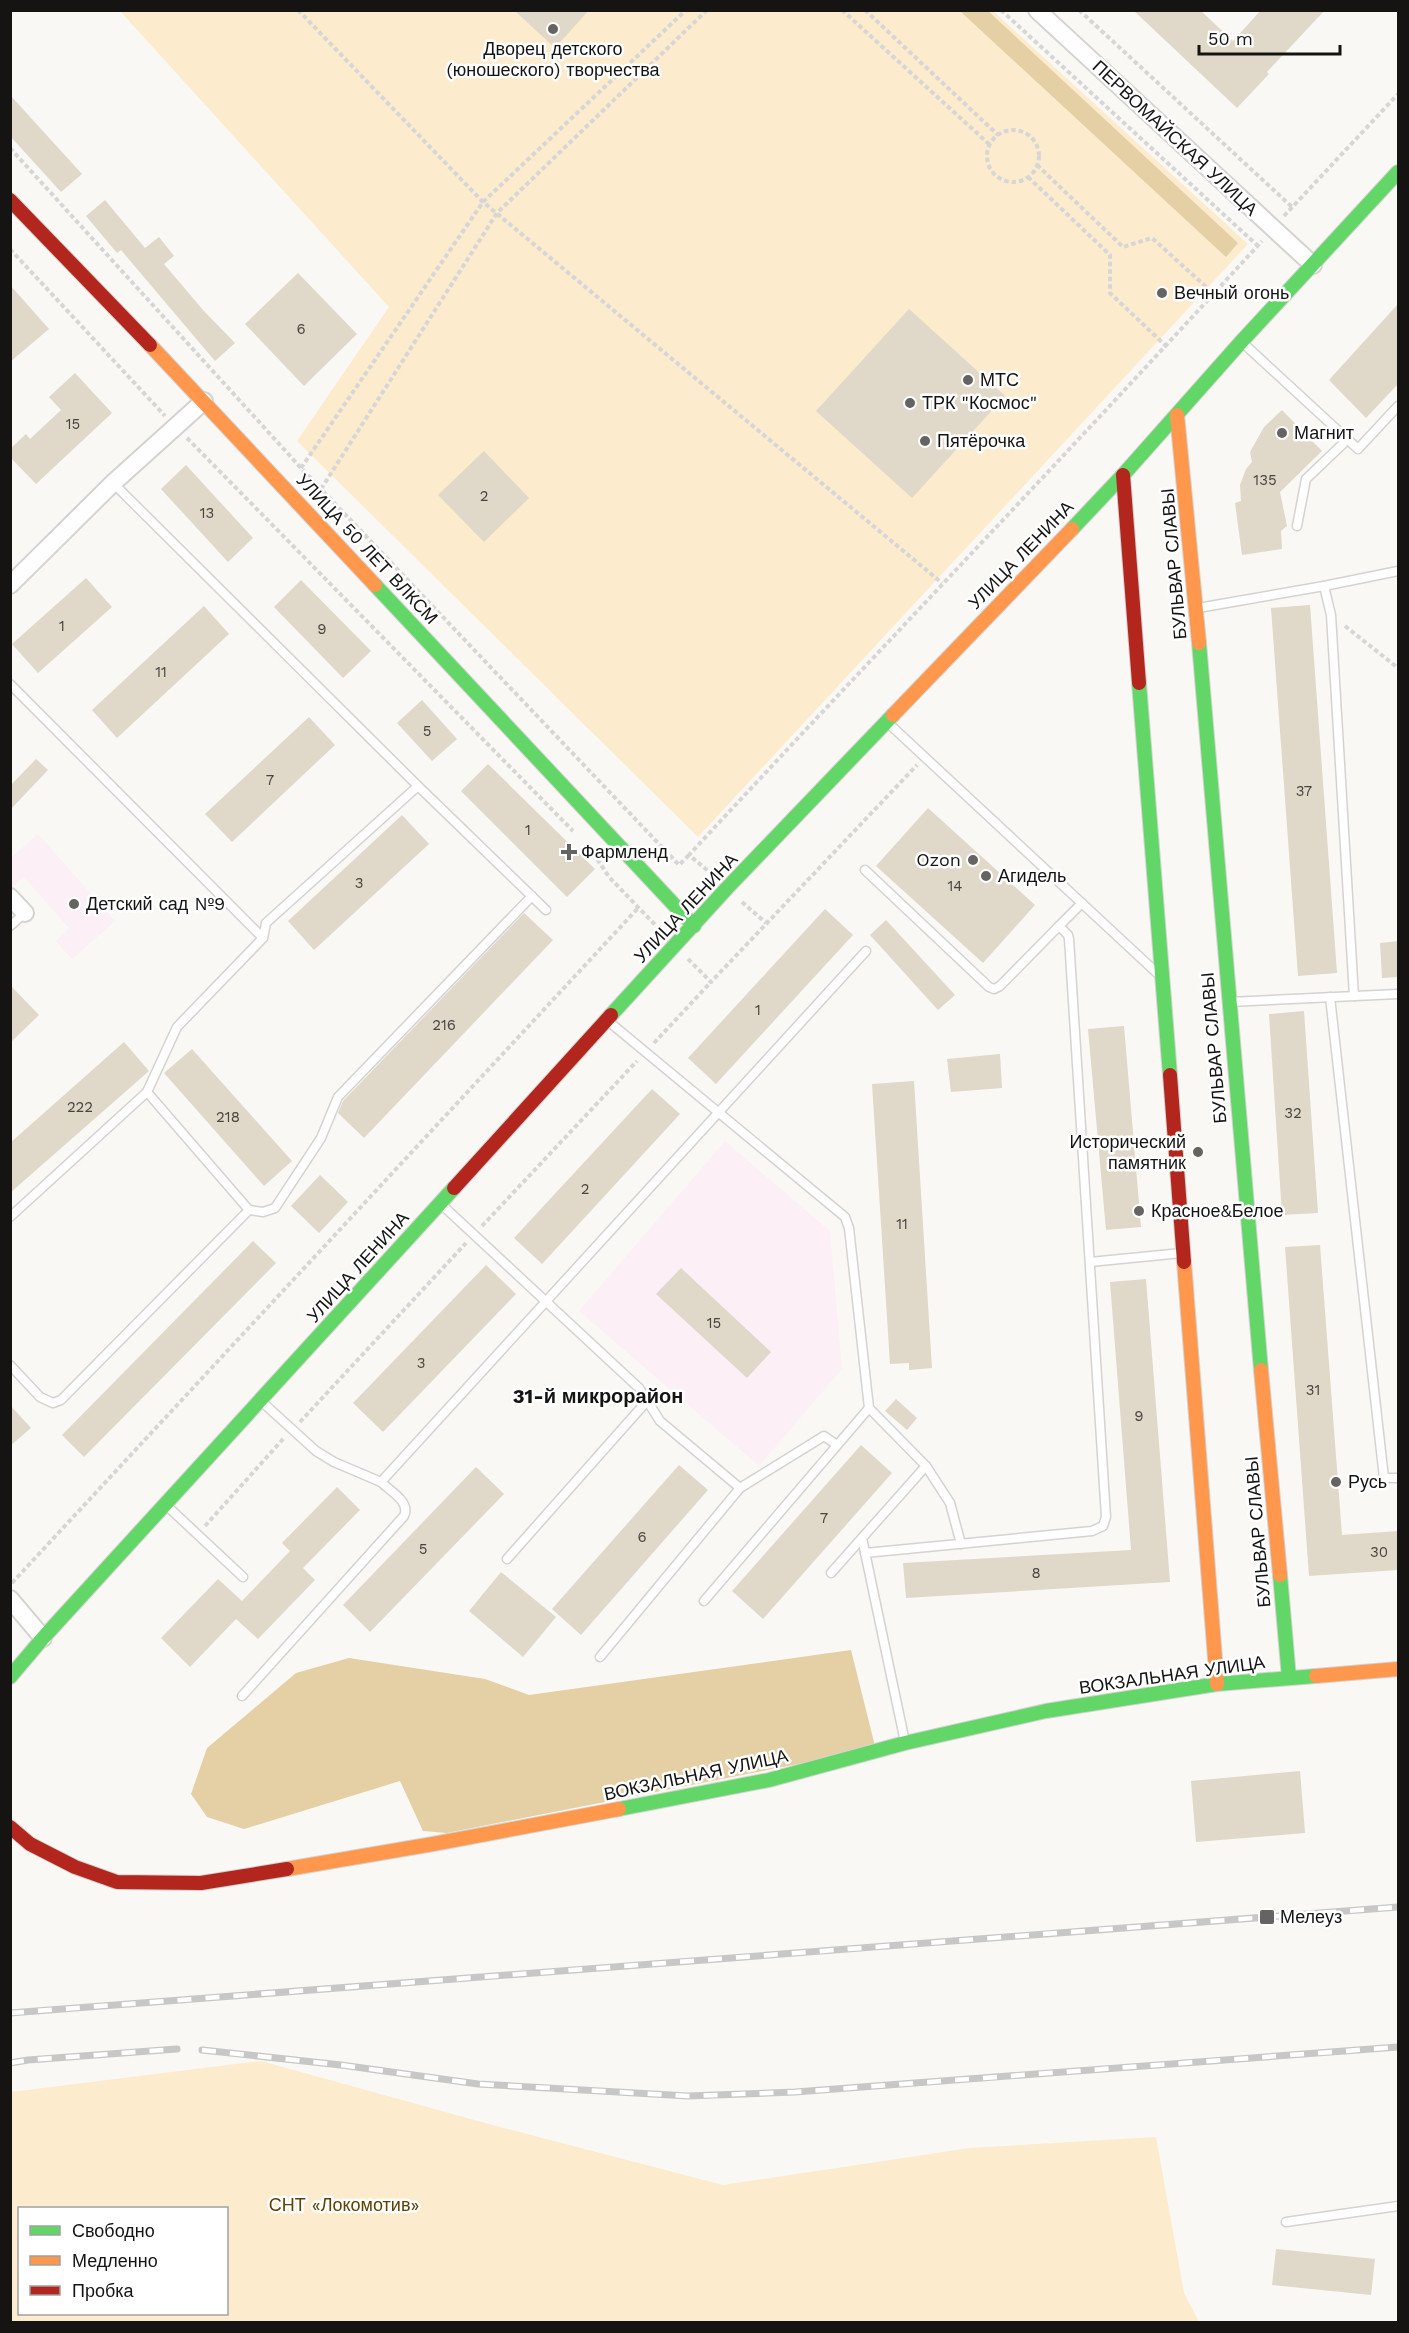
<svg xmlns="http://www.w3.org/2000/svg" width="1409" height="2333" viewBox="0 0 1409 2333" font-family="'Work Sans',sans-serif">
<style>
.education{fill:#fceff6}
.green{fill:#fcebcc;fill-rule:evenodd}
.forest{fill:#e5cfa5}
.building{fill:#e0d8c8}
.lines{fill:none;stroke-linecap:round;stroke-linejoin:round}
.lane-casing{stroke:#d4d3d1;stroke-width:11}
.street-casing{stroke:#d4d3d1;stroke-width:20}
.fast-casing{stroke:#d4d3d1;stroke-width:16}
.slow-casing{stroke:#d4d3d1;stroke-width:16}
.jam-casing{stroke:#d4d3d1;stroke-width:16}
.path{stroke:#d6d6d6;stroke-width:4;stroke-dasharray:4.5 3;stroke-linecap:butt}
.lane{stroke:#fefefe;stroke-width:8}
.street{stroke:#fefefe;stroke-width:16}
.fast{stroke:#63d668;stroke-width:14}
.slow{stroke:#ff974d;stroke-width:14}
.jam{stroke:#b3261e;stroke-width:14}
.rail-casing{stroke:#c7c7c6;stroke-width:7}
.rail{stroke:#fff;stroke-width:4.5;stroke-dasharray:14;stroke-linecap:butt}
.poi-dot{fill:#656462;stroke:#fff;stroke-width:2}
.labels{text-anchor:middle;stroke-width:5;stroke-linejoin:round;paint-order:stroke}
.number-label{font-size:15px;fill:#484540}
.poi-label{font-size:18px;fill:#151413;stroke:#fff;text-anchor:start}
.street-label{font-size:18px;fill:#151413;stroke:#fff}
.park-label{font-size:18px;fill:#5d4203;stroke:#fff}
.neighbourhood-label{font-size:20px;font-weight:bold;fill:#151413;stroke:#fff}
</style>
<rect width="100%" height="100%" fill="#faf8f5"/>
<g class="education">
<path d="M38,834L115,921L72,959L56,941L69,928L24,877L11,888V858Z"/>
<path d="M725,1141L830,1231L842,1369L759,1466L579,1311Z"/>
</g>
<g class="green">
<path d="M120,11H993L1248,244L698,837L297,441L389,307Z"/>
<path d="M261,2061L496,2126L723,2185L970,2148L1156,2137L1184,2293L1199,2322H11V2092ZM20,2208H226V2314H20Z"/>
</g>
<g class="forest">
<path d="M960,11H988L1238,243L1226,257Z"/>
<path d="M851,1650L875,1746L844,1755L447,1833L423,1831L400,1781L244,1829L207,1817L191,1794L207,1748L296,1673L349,1658L485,1679L529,1695Z"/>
</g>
<g class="building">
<path d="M514,10H589L555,48Z"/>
<path d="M1133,10H1200L1233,41L1261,10H1325L1267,72L1269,74L1237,108Z"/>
<path d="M10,95L82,174L61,192L10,136Z"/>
<path d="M105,200L145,248L159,237L174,256L164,264L203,310L235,343L215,361L121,250L117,253L86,216Z"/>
<path d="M298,273L357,334L304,386L245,324Z"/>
<path d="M10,285L49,329L10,362Z"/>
<path d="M1398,304V384L1366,418L1329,380Z"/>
<path d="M909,309L1005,396L912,498L816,411Z"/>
<path d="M75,373L112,413L36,484L10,457V449L26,434L30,439L61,410L49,397Z"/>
<path d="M1282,410L1322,451L1280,492L1287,526L1281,531L1282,549L1242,555L1235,503L1241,501L1240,485L1246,469L1252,462L1250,452L1264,427Z"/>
<path d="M484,451L529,498L484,542L438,495Z"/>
<path d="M186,465L253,538L228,562L161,489Z"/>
<path d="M86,578L112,607L38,673L12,644Z"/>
<path d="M301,580L371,651L343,678L274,607Z"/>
<path d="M1310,605L1337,973L1298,976L1271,608Z"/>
<path d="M204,606L229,634L117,738L92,710Z"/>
<path d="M422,700L457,739L432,761L397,723Z"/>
<path d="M309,717L335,745L232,842L205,814Z"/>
<path d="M36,759L48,770L10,810V786Z"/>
<path d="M488,764L595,869L567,897L461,791Z"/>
<path d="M928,808L1035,905L983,963L876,866Z"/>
<path d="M402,815L429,844L314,950L288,921Z"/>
<path d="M825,909L853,935L716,1084L688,1058Z"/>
<path d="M524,913L553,940L364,1138L338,1113L343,1101Z"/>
<path d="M886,920L955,995L938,1010L870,935Z"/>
<path d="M1398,941V977L1382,978L1380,943Z"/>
<path d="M10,985L39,1015L10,1043Z"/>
<path d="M1304,1011L1318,1213L1282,1215L1269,1014Z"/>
<path d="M1124,1026L1141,1227L1106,1230L1088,1029Z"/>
<path d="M124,1042L149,1071L10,1193V1143Z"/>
<path d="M192,1049L292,1161L264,1186L164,1073Z"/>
<path d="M1000,1054L1002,1088L951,1092L947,1059Z"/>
<path d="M914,1081L932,1368L909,1370V1363L890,1364L872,1084Z"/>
<path d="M652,1089L680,1114L542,1264L514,1238Z"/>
<path d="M320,1175L348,1202L319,1233L291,1206Z"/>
<path d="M253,1241L276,1263L84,1457L62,1435Z"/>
<path d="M1320,1245L1342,1535L1398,1531V1570L1309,1576L1285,1247Z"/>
<path d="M486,1265L516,1294L383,1432L353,1403Z"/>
<path d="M681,1268L771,1352L747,1378L656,1294Z"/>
<path d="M1146,1279L1170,1582L906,1598L903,1563L1131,1550L1110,1282Z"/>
<path d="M896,1399L917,1418L907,1430L885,1411Z"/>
<path d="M10,1405L31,1428L10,1446Z"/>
<path d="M861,1445L892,1473L763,1619L732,1591Z"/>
<path d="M679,1465L708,1490L581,1635L552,1609Z"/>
<path d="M476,1467L504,1494L370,1632L343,1605Z"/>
<path d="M337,1487L360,1510L303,1568L315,1580L258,1639L236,1619L190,1667L161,1638L218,1579L242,1601L290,1551L282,1543Z"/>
<path d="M501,1572L556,1617L523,1657L469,1611Z"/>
<path d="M1300,1771L1305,1833L1196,1842L1191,1781Z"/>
<path d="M1276,2249L1375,2259L1371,2295L1272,2285Z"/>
</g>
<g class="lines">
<defs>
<g id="lane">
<path d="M1243,343L1358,449L1398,406"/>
<path d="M113,483L418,786L546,910"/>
<path d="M1297,526L1306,479L1348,439"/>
<path d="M1324,586L1398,571"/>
<path d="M1198,608L1324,586L1331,615L1354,996"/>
<path d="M10,684L263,938"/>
<path d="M887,722L1157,973"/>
<path d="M865,870L989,987L994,989L1000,986L1059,926"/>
<path d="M10,926L25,913"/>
<path d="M1330,997L1384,1478H1398"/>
<path d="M1229,1002L1398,994"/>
<path d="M608,1021L845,1217L849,1228L869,1408L926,1466L862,1538L905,1742"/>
<path d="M441,1204L639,1388L660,1421L740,1488"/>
<path d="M249,1210L263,1212L275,1208L321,1138L338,1097L532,896"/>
<path d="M10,1217L147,1092"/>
<path d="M1090,1262L1182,1253"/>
<path d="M10,1365L40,1397L53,1403L61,1400L249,1210L147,1092L177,1027L263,938L266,923L418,786"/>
<path d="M261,1401L316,1451L334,1462L381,1482"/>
<path d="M926,1466L950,1503L961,1544"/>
<path d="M166,1505L243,1577"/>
<path d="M865,1553L1092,1531L1103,1526L1106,1517L1069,939L1068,935L1059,926L1082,903"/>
<path d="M507,1559L647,1401"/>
<path d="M831,1573L862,1538"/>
<path d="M704,1601L869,1408"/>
<path d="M600,1657L740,1488L824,1436L837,1445"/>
<path d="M242,1696L404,1516C411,1502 390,1491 381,1482L866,951"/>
<path d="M1286,2222L1398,2206"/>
</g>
<g id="street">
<path d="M1037,10L1313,265"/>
<path d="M10,585L113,483L204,401"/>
<path d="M10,897L25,913"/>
<path d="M10,1599L43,1638"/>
</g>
<g id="fast">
<path d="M1072,529L1123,475L1241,342L1398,172"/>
<path d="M375,585L694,926"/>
<path d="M1199,643L1261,1370"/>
<path d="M1139,683L1170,1075"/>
<path d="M611,1015L727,888L893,715"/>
<path d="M1280,1575L1289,1678"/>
<path d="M10,1677L43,1638L454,1188"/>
<path d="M619,1809L769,1780L905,1743L1046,1711L1217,1684L1316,1676"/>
</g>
<g id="slow">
<path d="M150,345L375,585"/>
<path d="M1177,415L1199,643"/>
<path d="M893,715L1072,529"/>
<path d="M1184,1262L1217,1684"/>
<path d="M1261,1370L1280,1575"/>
<path d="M1316,1676L1398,1669"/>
<path d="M287,1869L433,1844L619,1809"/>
</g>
<g id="jam">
<path d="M10,200L150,345"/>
<path d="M1123,475L1139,683"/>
<path d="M1170,1075L1184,1262"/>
<path d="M454,1188L611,1015"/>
<path d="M10,1827L30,1844L75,1867L117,1882L201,1883L287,1869"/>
</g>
</defs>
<use href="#lane" class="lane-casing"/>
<use href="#street" class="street-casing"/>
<use href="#fast" class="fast-casing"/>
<use href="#slow" class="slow-casing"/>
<use href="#jam" class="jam-casing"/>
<g class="path">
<path d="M298,10L483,202L942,583"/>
<path d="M842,10L990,145"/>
<path d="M865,10L998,135"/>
<path d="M1001,10L1258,246"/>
<path d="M1079,10L1292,207"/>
<circle cx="1013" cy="156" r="26"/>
<path d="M10,148L301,468L679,865L689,855"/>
<path d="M1037,165L1123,247L1152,238L1214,294"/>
<path d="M1028,177L1110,255V293L1167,347"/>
<path d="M1284,216L1398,94"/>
<path d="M10,249L165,416"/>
<path d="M187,438L573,831"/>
<path d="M301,468L483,202L686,10"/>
<path d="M321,489L497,213L707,10"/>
<path d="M1345,626L1398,668"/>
<path d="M589,847L609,877L662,932"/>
<path d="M713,875L689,855C879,650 1073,448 1262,241"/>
<path d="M742,902L766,923"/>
<path d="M688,959L711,982L917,765"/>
<path d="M654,1043L711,982"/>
<path d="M482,1226L637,1061"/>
<path d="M300,1422L466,1243"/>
<path d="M205,1526L284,1438"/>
<path d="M12,1583L639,907"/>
</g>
<use href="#lane" class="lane"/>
<use href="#street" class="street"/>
<use href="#fast" class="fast"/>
<use href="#slow" class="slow"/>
<use href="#jam" class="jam"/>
<defs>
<g id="rail">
<path d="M10,2013L1398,1907"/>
<path d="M202,2050L341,2065L478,2084L688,2096L795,2092L1398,2047"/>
<path d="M10,2063L28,2060L177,2049"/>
</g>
</defs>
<use href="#rail" class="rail-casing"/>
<use href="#rail" class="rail"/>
</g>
<g class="poi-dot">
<circle cx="553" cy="29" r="6"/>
<circle cx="1162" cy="293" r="6"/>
<circle cx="968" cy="380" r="6"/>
<circle cx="910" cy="403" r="6"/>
<circle cx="1282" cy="433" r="6"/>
<circle cx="925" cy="441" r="6"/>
<path d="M566 843h6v6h6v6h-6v6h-6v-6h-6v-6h6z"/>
<circle cx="973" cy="860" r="6"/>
<circle cx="986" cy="876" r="6"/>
<circle cx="74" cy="904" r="6"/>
<circle cx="1198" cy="1152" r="6"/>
<circle cx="1139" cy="1211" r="6"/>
<circle cx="1336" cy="1482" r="6"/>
<rect x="1259" y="1909" width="16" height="16" rx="3"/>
</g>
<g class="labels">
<g class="number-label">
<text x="301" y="334">6</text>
<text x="73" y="429">15</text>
<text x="1265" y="485">135</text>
<text x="484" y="501">2</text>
<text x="207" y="518">13</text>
<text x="62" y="631">1</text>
<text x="322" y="634">9</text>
<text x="161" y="677">11</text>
<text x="427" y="736">5</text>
<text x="270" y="785">7</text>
<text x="1304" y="796">37</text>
<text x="528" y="835">1</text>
<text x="359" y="888">3</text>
<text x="955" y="891">14</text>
<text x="758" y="1015">1</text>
<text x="444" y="1030">216</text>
<text x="80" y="1112">222</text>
<text x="1293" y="1118">32</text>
<text x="228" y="1122">218</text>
<text x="585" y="1194">2</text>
<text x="902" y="1229">11</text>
<text x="714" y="1328">15</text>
<text x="421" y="1368">3</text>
<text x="1313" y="1395">31</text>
<text x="1139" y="1421">9</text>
<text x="824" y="1523">7</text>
<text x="642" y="1542">6</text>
<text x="423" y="1554">5</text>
<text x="1379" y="1557">30</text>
<text x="1036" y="1578">8</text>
</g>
<g class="poi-label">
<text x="553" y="55" text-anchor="middle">Дворец детского<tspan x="553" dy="21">(юношеского) творчества</tspan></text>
<text x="1174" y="299">Вечный огонь</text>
<text x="980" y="386">МТС</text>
<text x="922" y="409">ТРК "Космос"</text>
<text x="1294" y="439">Магнит</text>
<text x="937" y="447">Пятёрочка</text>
<text x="581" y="858">Фармленд</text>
<text x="961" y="866" text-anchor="end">Ozon</text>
<text x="998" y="882">Агидель</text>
<text x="86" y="910">Детский сад №9</text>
<text x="1186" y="1148" text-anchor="end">Исторический<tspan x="1186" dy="21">памятник</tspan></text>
<text x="1151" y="1217">Красное&amp;Белое</text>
<text x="1348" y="1488">Русь</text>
<text x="1280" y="1923">Мелеуз</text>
</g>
<g class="street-label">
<text transform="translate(1175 138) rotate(43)" y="6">ПЕРВОМАЙСКАЯ УЛИЦА</text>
<text transform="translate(367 549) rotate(47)" y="6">УЛИЦА 50 ЛЕТ ВЛКСМ</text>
<text transform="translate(1021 555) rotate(-46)" y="6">УЛИЦА ЛЕНИНА</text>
<text transform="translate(1174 564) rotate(-95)" y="6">БУЛЬВАР СЛАВЫ</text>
<text transform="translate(686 908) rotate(-47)" y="6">УЛИЦА ЛЕНИНА</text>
<text transform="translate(1214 1048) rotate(-95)" y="6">БУЛЬВАР СЛАВЫ</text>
<text transform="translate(358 1267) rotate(-48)" y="6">УЛИЦА ЛЕНИНА</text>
<text transform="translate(1258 1532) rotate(-95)" y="6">БУЛЬВАР СЛАВЫ</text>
<text transform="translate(1172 1675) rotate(-8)" y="6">ВОКЗАЛЬНАЯ УЛИЦА</text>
<text transform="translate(696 1775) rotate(-12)" y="6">ВОКЗАЛЬНАЯ УЛИЦА</text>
</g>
<g class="park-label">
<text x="344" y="2211">СНТ «Локомотив»</text>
</g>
<g class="neighbourhood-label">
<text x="598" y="1403">31-й микрорайон</text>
</g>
</g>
<rect width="1409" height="2333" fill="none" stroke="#151413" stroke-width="24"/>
<rect x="18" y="2207" width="210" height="108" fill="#ffffff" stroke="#a1a1a1" stroke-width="1.5"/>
<rect x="30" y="2226" width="30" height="9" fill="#63d668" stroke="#a1a1a1" stroke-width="1.5"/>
<text x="72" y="2237" font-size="18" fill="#151413">Свободно</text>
<rect x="30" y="2256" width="30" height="9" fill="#ff974d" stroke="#a1a1a1" stroke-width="1.5"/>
<text x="72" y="2267" font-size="18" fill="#151413">Медленно</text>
<rect x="30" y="2286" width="30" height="9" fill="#b3261e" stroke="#a1a1a1" stroke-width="1.5"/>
<text x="72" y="2297" font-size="18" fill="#151413">Пробка</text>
<path d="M1199 45v9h141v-9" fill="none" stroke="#151413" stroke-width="3"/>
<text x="1208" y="45" font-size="18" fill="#151413" stroke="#ffffff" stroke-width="4.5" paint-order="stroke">50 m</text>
</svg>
